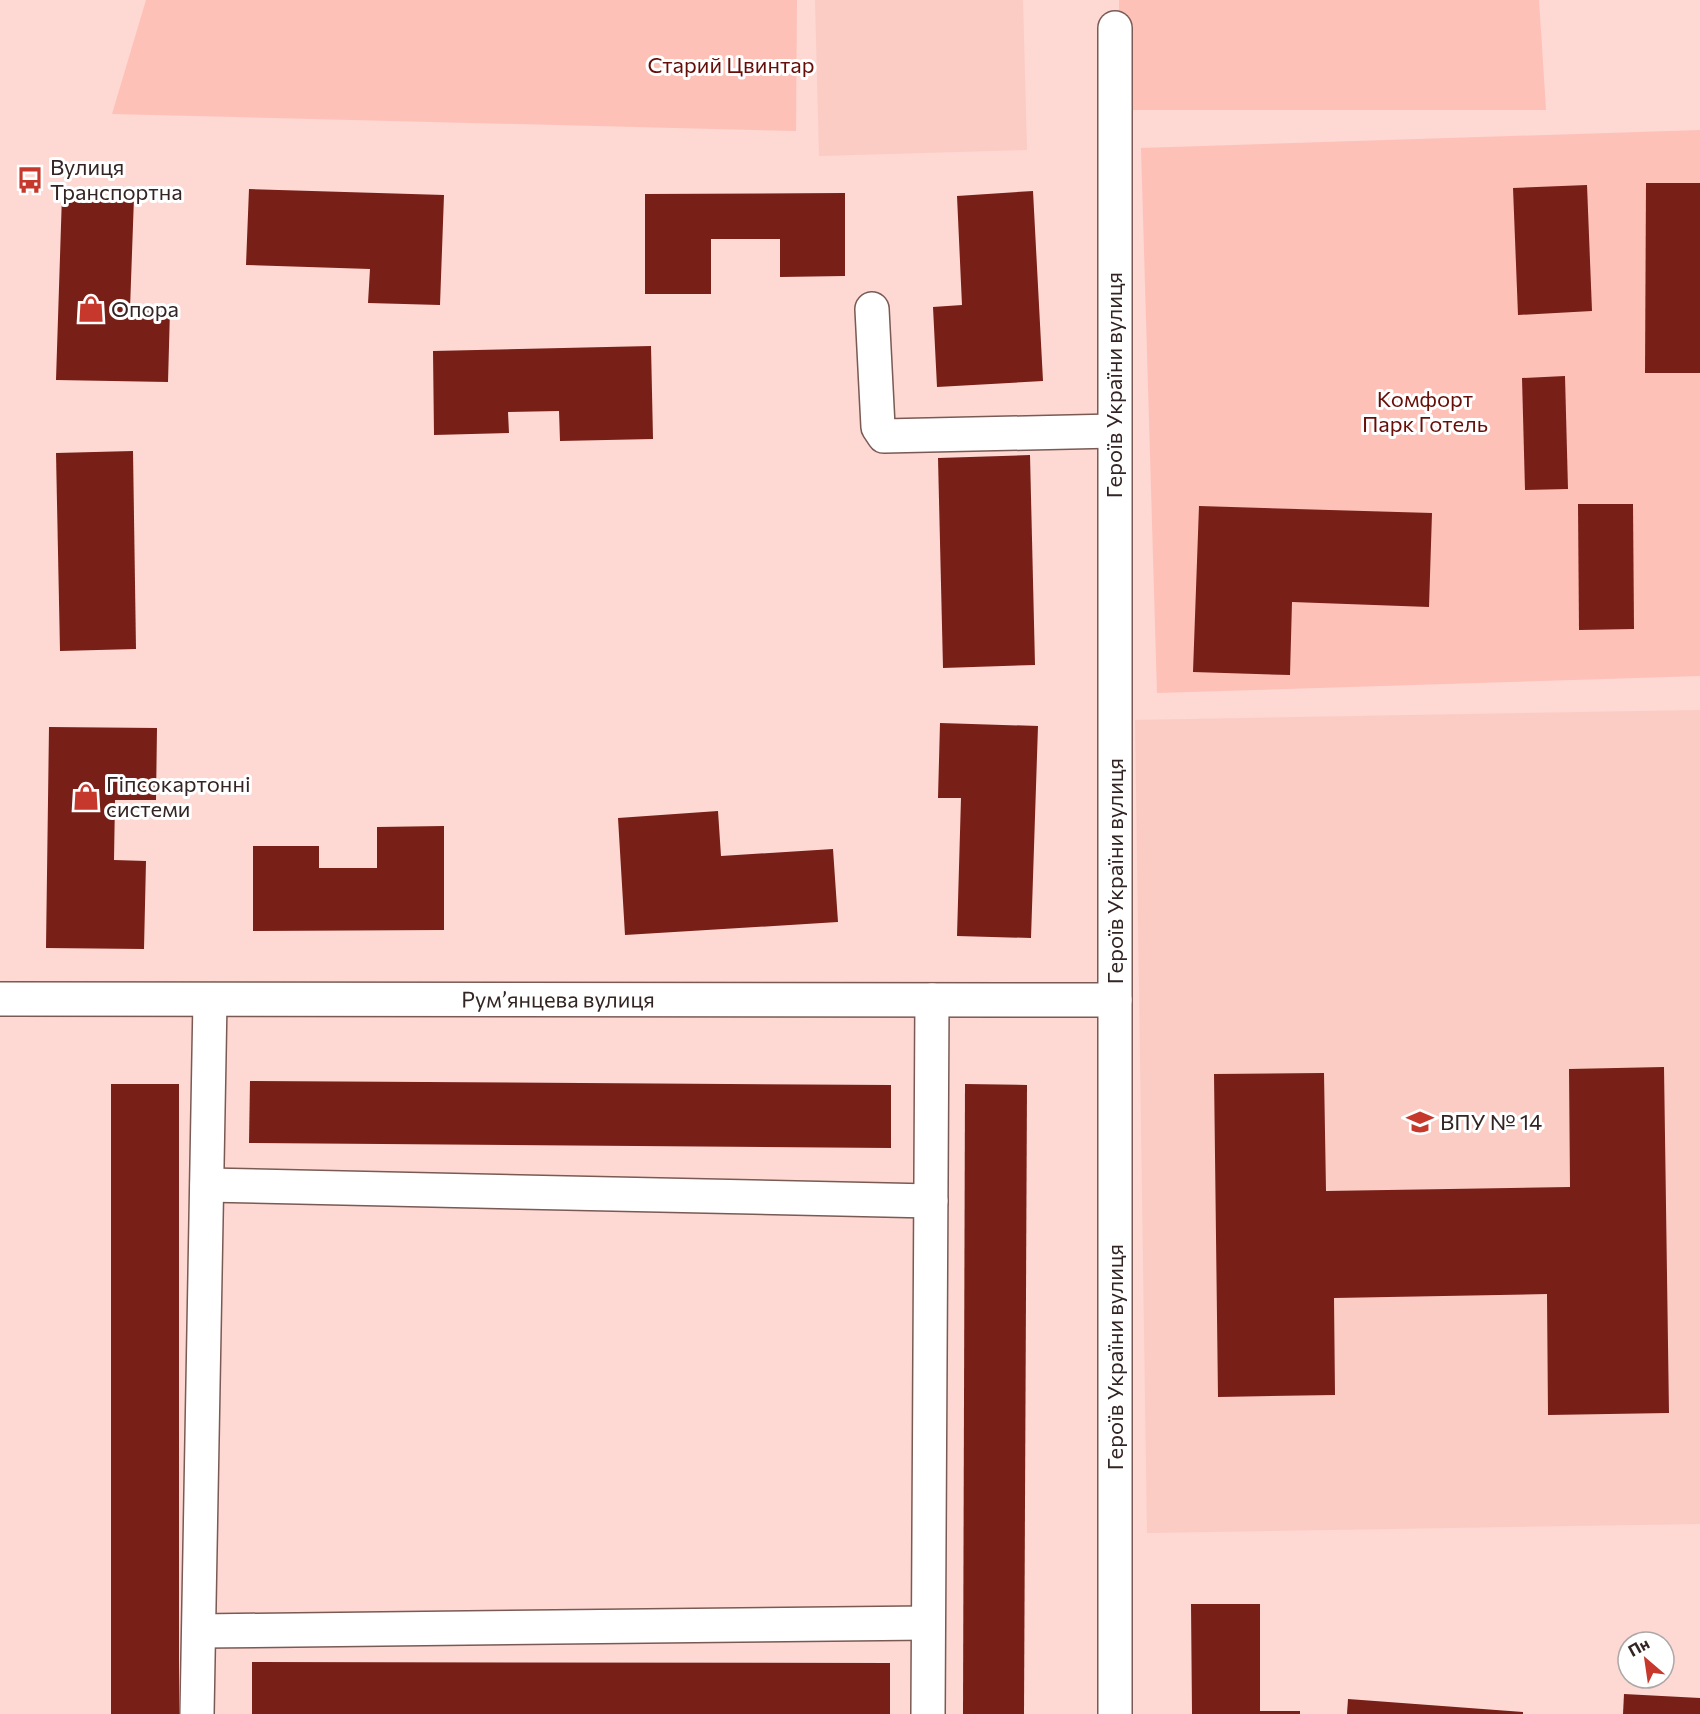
<svg xmlns="http://www.w3.org/2000/svg" width="1700" height="1714" viewBox="0 0 1700 1714" font-family="Commissioner,sans-serif">
<style>
.built{fill:#faccc4}
.green{fill:#fdc1b8}
.building{fill:#781f17}
.lines{fill:none;stroke-linecap:round;stroke-linejoin:round}
.minor-casing{stroke:#795a54;stroke-width:36}
.minor{stroke:#fff;stroke-width:33}
.labels{text-anchor:middle;stroke-width:6;stroke-linejoin:round;paint-order:stroke}
.park-label{font-size:22px;fill:#680e08;stroke:#fff}
.poi-label{font-size:22px;fill:#332523;stroke:#fff;text-anchor:start}
.street-label{font-size:22px;fill:#332523;stroke:#fff}
</style>
<rect width="100%" height="100%" fill="#fed8d2"/>
<g class="built">
<path d="M815,0H1023L1027,150L819,156Z"/>
<path d="M1700,710V1524L1147,1533L1135,720Z"/>
</g>
<g class="green">
<path d="M146,0H797L796,131L112,114Z"/>
<path d="M1119,0H1539L1546,110H1119Z"/>
<path d="M1700,130V676L1157,693L1141,148Z"/>
</g>
<g class="building">
<path d="M1646,183H1700V373H1645Z"/>
<path d="M1587,185L1592,311L1518,315L1513,188Z"/>
<path d="M249,189L444,195L440,305L368,303L370,269L246,265Z"/>
<path d="M1033,191L1043,381L937,387L933,307L962,305L957,196Z"/>
<path d="M845,193V276L780,277V239H711V294H645V194Z"/>
<path d="M62,195L134,197L130,309L170,310L168,382L56,380Z"/>
<path d="M651,346L653,439L560,441L559,411L508,412L509,433L434,435L433,351Z"/>
<path d="M1565,376L1568,489L1525,490L1522,378Z"/>
<path d="M133,451L136,649L60,651L56,453Z"/>
<path d="M1030,455L1035,665L943,668L938,458Z"/>
<path d="M1578,504H1633L1634,629L1579,630Z"/>
<path d="M1199,506L1432,513L1429,607L1292,602L1290,675L1193,672Z"/>
<path d="M940,723L1038,726L1031,938L957,936L961,798H938Z"/>
<path d="M49,727L157,728L156,800H115L114,860L146,861L144,949L46,948Z"/>
<path d="M718,811L721,856L833,849L838,922L625,935L618,818Z"/>
<path d="M444,826V930L253,931V846H319V868H377V827Z"/>
<path d="M1664,1067L1669,1413L1548,1415L1547,1294L1334,1298L1335,1395L1218,1397L1214,1074L1324,1073L1326,1191L1570,1187L1569,1069Z"/>
<path d="M250,1081L891,1085V1148L249,1143Z"/>
<rect x="111" y="1084" width="68" height="630"/>
<path d="M965,1084L1027,1085L1024,1714H963Z"/>
<path d="M1191,1604H1260V1711H1300V1714H1192Z"/>
<path d="M252,1662L890,1663V1714H252Z"/>
<path d="M1624,1694L1700,1698V1714H1623Z"/>
<path d="M1348,1699L1523,1712V1714H1347Z"/>
</g>
<g class="lines">
<defs>
<g id="minor">
<path d="M872,309L878,427L884,436L1114,431"/>
<path id="s1" d="M0,999L1115,1000"/>
<path d="M207,1185L931,1201"/>
<path d="M199,1631L928,1623"/>
<path d="M197,1714L210,1000"/>
<path d="M928,1714L932,1000"/>
<path d="M1115,1714V28"/>
</g>
</defs>
<use href="#minor" class="minor-casing"/>
<use href="#minor" class="minor"/>
</g>
<defs>
<symbol id="bus-bare" viewBox="-9 -9 18 18"><path d="M-5-6H5V4H4V6H2V4H-2V6H-4V4H-5ZM-3.5-4V0h7V-4ZM-3.5 1.2v1.5H-2V1.2ZM2 1.2v1.5H3.5V1.2Z" fill="#c5382b" stroke="#fff" stroke-width="2.5" paint-order="stroke"/></symbol>
<symbol id="shop-bare" viewBox="-9 -9 18 18"><path d="M-5-2.5h2.3a2.7 3.5 0 0 1 5.4 0H5L5.5 6h-11ZM-1.5-2.5h3a1.5 2.3 0 0 0-3 0Z" fill="#c5382b" stroke="#fff" stroke-width="2.5" paint-order="stroke"/></symbol>
<symbol id="university-bare" viewBox="-9 -9 18 18"><path d="M0-5L7-2L0 1L-7-2ZM-4 1L0 2.5L4 1V4Q0 6-4 4Z" fill="#c5382b" stroke="#fff" stroke-width="2.5" paint-order="stroke"/></symbol>
</defs>
<g fill-rule="evenodd">
<use href="#bus-bare" x="11" y="161" width="38" height="38"/>
<use href="#shop-bare" x="72" y="290" width="38" height="38"/>
<use href="#shop-bare" x="67" y="778" width="38" height="38"/>
<use href="#university-bare" x="1401" y="1103" width="38" height="38"/>
</g>
<g class="labels">
<g class="park-label">
<text x="731" y="73">Старий Цвинтар</text>
<text x="1425" y="407">Комфорт<tspan x="1425" dy="25">Парк Готель</tspan></text>
</g>
<g class="poi-label">
<text x="50" y="175">Вулиця<tspan x="50" dy="25">Транспортна</tspan></text>
<text x="111" y="317">Опора</text>
<text x="106" y="792">Гіпсокартонні<tspan x="106" dy="25">системи</tspan></text>
<text x="1440" y="1130">ВПУ № 14</text>
</g>
<g class="street-label">
<text transform="translate(1114 385) rotate(-90)" y="8">Героїв України вулиця</text>
<text transform="translate(1115 871) rotate(-90)" y="8">Героїв України вулиця</text>
<text dy="8" stroke="none"><textPath href="#s1" startOffset="558">Рум’янцева вулиця</textPath></text>
<text transform="translate(1115 1357) rotate(-90)" y="8">Героїв України вулиця</text>
</g>
</g>
<g transform="translate(1646 1660) rotate(331)"><circle r="28" fill="#ffffff" stroke="#ada8a7" stroke-width="1.5"/>
<path d="M0-4.5L10 22L0 15L-10 22Z" fill="#c5382b"/>
<text y="-9" font-size="16" font-weight="bold" text-anchor="middle" fill="#332523">Пн</text>
</g>
</svg>
